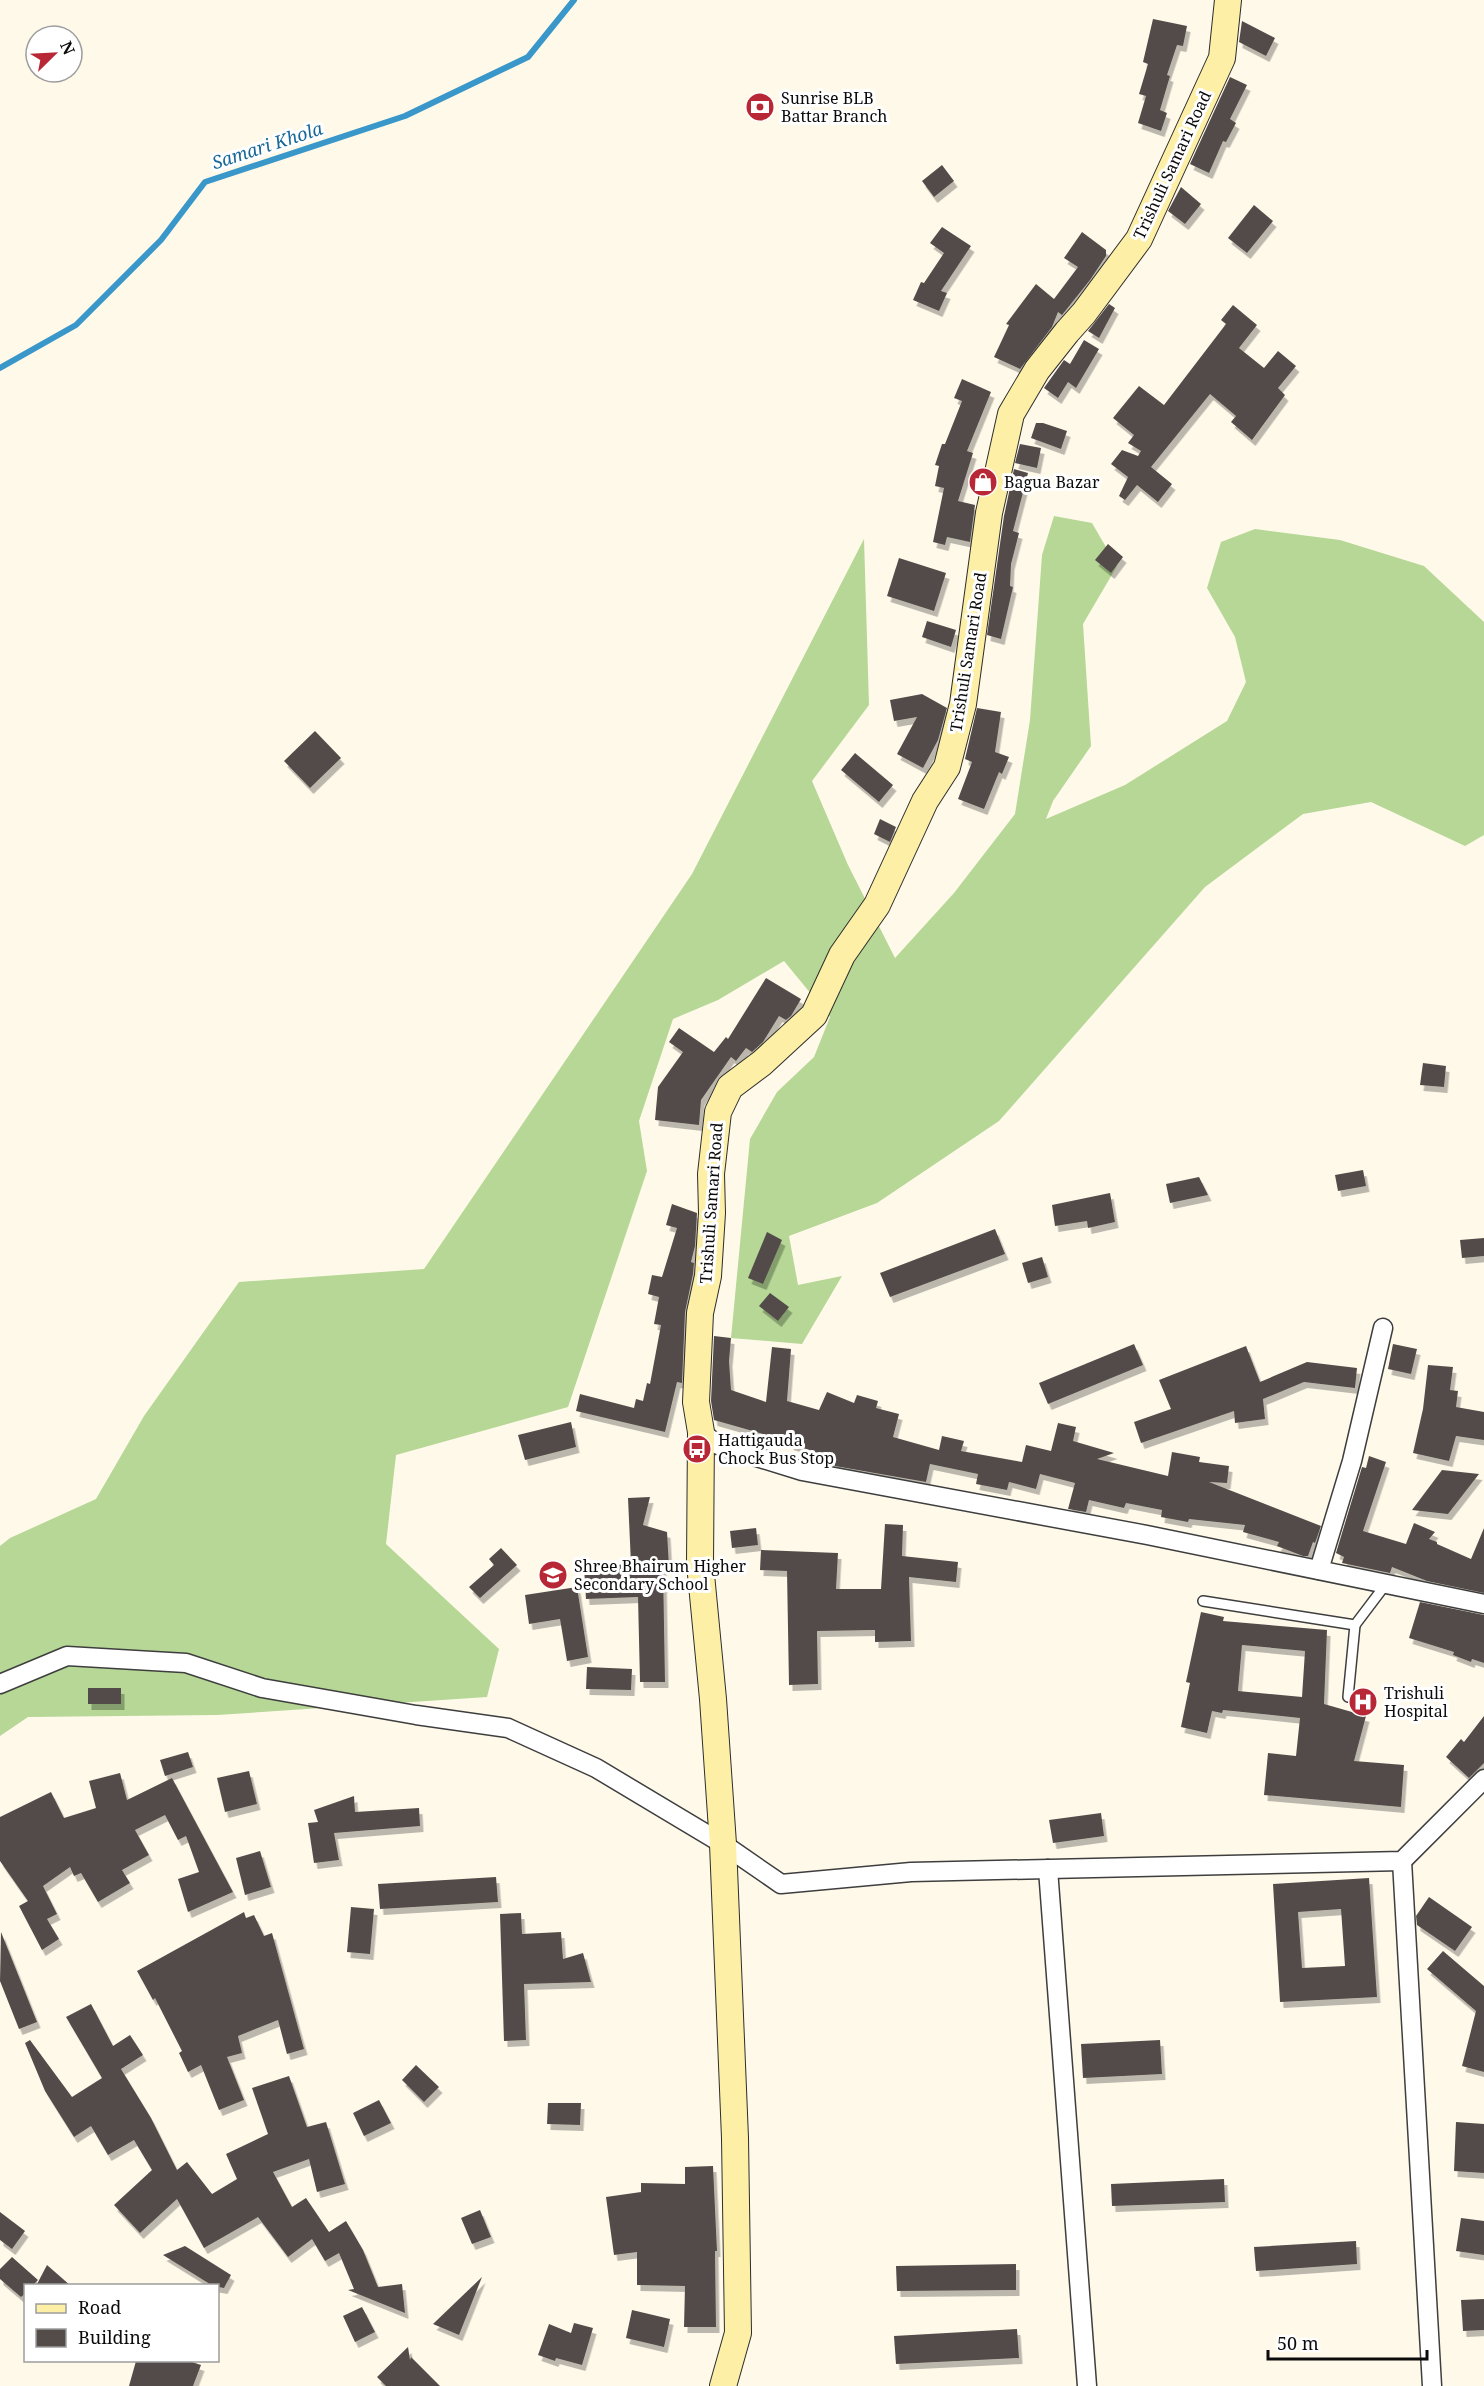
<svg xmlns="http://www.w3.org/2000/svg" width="1484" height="2386" viewBox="0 0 1484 2386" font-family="'Noto Serif',serif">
<defs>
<filter id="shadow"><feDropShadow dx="3.5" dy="6" stdDeviation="0" flood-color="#0004"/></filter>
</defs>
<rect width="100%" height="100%" fill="#fff9ea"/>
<!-- forest -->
<path fill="#b6d795" d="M1054,516L1092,523L1117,566L1083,624L1091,746L1053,801L1046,819L1125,785L1227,721L1246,682L1235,637L1207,588L1221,542L1255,529L1340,540L1424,566L1484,622V835L1465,846L1371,802L1303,814L1205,887L999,1121L877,1203L789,1236L798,1285L842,1276L802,1344L731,1338L750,1139L777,1092L814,1057L830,1017L784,961L718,1000L673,1019L639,1121L647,1171L568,1407L396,1455L386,1544L499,1649L487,1697L217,1715L28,1717L0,1736V1546L10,1538L96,1499L144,1416L239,1282L424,1269L692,874L864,539L869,705L812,781L848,865L895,958L954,893L1015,814L1030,720L1042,555Z"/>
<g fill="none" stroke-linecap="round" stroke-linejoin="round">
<!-- stream -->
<path stroke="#3997c9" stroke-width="6" d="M0,368L76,325L161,240L205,182L405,116L528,57L574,0"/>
</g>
<!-- building -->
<g fill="#534c48" fill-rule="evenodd" filter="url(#shadow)">
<path d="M1153,19L1187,26L1183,46L1177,45L1167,75L1170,76L1160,110L1167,113L1161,131L1138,123L1146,96L1139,94L1148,64L1143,62Z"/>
<path d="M1242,21L1275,38L1266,56L1239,42Z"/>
<path d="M1230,77L1247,85L1230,119L1236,123L1226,142L1223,141L1209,173L1190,164Z"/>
<path d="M942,165L954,181L934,197L922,181Z"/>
<path d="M1181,187L1201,204L1185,224L1168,211Z"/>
<path d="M1254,205L1273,221L1247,253L1228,238Z"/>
<path d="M942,227L971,246L941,291L947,293L939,311L913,300L921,282L924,283L944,253L930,243Z"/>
<path d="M1082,232L1106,250V256L1090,280L1062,315L1058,312L1052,327L1020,369L994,357L1009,325L1006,324L1036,284L1054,299L1078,267L1064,258Z"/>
<path d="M1109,304L1115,308L1099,338L1088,331Z"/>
<path d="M1233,305L1257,325L1239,348L1264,368L1278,351L1296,366L1278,388L1285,395L1252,440L1231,422L1236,416L1210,394L1151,467L1172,484L1158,502L1137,485L1125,500L1119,496L1128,477L1111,464L1122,450L1138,456L1141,451L1128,443L1134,435L1113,418L1139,386L1164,405L1226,324L1221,320Z"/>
<path d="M1084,340L1099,349L1076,388L1068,382L1058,398L1044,388L1064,360L1070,364Z"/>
<path d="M962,379L991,392L967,451L973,453L958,501L975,505L970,542L947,537L945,545L933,542L944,488L935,486L939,466L935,465L942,444H945L962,401L954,398Z"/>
<path d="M1036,423H1043L1067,431L1061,449L1031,438Z"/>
<path d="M1020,444L1041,448L1037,468L1015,463Z"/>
<path d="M1014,469L1028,473L1013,531L1019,533L1011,564L1010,586L1013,587L1001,639L987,635L1004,516Z"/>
<path d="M1108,544L1123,557L1111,573L1095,560Z"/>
<path d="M899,558L946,573L934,611L887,596Z"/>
<path d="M927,621L956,630L951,647L922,637Z"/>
<path d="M922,694L947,708L938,740L923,768L897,754L917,717L894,721L890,700Z"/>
<path d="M977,708L1001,712L995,752L1009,757L1002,774L999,772L984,809L958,799L972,762L965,759Z"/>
<path d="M315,731L341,758L310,788L284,761Z"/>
<path d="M855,753L893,785L879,802L841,770Z"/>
<path d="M880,819L896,827L890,842L874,834Z"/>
<path d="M766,978L801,999L791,1016L786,1020L779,1016L763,1042L752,1052L746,1048L736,1061L731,1057L701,1100L699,1125L655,1120L658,1087L683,1052L669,1042L679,1028L714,1052L726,1037L728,1039Z"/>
<path d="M1423,1063L1446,1066L1444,1087L1420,1085Z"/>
<path d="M1363,1170L1366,1186L1338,1191L1335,1175Z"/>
<path d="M1199,1177L1208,1195L1170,1203L1166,1184Z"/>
<path d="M1110,1193L1115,1222L1088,1228L1087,1221L1055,1226L1052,1205Z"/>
<path d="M672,1204L697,1213L695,1246L691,1262L694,1263L693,1274L685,1312L682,1383L677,1382L665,1432L576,1411L580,1394L634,1408L636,1399L643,1401L647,1383L650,1384L661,1325L654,1324L659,1297L648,1294L652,1275L662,1277L677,1228L666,1225Z"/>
<path d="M995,1229L1005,1254L890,1297L880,1273Z"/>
<path d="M767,1232L782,1240L763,1284L748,1278Z"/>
<path d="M1484,1238V1256L1462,1258L1460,1240Z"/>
<path d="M1042,1257L1048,1277L1028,1283L1022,1263Z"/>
<path d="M770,1293L789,1307L778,1321L759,1306Z"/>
<path d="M714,1336L731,1338L729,1361L731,1390L766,1402L772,1347L791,1349L787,1401L819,1410L827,1392L854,1403L857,1395L878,1401L876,1408L899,1414L893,1437L939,1450L942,1436L964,1441L961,1451L1022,1462L1026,1445L1051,1451L1058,1423L1076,1427L1073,1441L1114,1453L1097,1459L1168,1476L1172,1452L1200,1457L1199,1462L1229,1466L1227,1483L1209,1482L1321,1526L1315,1543L1313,1542L1308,1556H1303L1277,1546L1279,1542L1243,1532L1245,1525L1189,1519L1188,1522L1161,1517L1162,1510L1126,1503L1124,1508L1089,1500L1086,1512L1068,1509L1075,1483L1040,1474L1036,1489L1009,1482L1007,1490L976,1484L978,1474L930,1464L926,1482L835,1466V1463L812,1454L813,1451L790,1444L791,1442L714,1420L711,1401Z"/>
<path d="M1134,1344L1143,1365L1048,1404L1039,1383Z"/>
<path d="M1393,1344L1417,1349L1411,1374L1388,1369Z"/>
<path d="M1246,1346L1260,1382L1307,1362L1357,1368L1355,1388L1304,1382L1263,1399L1265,1419L1235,1423L1234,1411L1141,1443L1134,1422L1171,1409L1159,1380Z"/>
<path d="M1428,1365L1453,1367L1450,1390L1458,1391L1456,1407L1484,1412V1440L1456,1436L1449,1461L1413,1453L1423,1409Z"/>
<path d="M571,1422L576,1447L525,1460L518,1435Z"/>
<path d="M1369,1456L1386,1462L1363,1531L1406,1544L1414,1523L1435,1532L1429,1539L1437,1542V1544L1471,1559L1484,1528V1593L1427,1581L1392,1567L1390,1573L1342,1563L1344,1557L1336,1553L1362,1467L1366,1468Z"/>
<path d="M1442,1470L1479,1474L1448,1514L1412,1510Z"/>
<path d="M650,1497L643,1525L667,1532L669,1566H663L665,1682H640L638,1597L586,1599L584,1567L631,1564L628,1498Z"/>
<path d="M885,1524L903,1525L902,1556L958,1562L956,1582L909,1577L911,1641L875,1642V1630L817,1631L818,1684L789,1685L787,1571L760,1570L761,1550L838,1553L836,1589H881Z"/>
<path d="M756,1528L758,1545L732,1548L730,1531Z"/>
<path d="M501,1548L517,1565L480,1598L469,1587L494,1565L489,1559Z"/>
<path d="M577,1587L588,1657L567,1661L560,1619L529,1624L525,1595Z"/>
<path d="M1420,1602L1484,1615V1663L1472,1659L1471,1662L1453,1655L1454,1652L1409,1638Z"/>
<path d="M1201,1612L1224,1617L1223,1621L1327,1630L1324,1704L1366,1716L1354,1761L1404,1765L1401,1807L1264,1795L1268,1753L1296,1756L1300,1718L1223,1710L1222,1713L1212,1711L1207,1733L1181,1727L1190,1683L1186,1682ZM1242,1645L1305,1651L1302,1697L1238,1691Z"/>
<path d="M587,1667L632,1669L631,1690L586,1689Z"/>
<rect x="88" y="1688" width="33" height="16"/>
<path d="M1484,1716V1763L1469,1778L1446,1757L1461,1739L1464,1742Z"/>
<path d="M188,1752L193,1767L165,1776L160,1760Z"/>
<path d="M249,1771L257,1804L225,1812L217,1778Z"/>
<path d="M120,1773L127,1800L172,1778L233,1892L188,1912L178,1879L199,1872L186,1836L178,1840L165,1815L135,1830L149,1855L122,1870L130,1883L98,1902L81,1873L74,1876L70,1867L43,1886L57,1914L47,1919L59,1939L42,1950L19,1906L28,1901L0,1861V1817L51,1792L64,1818L96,1808L89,1781Z"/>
<path d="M354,1796L355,1812L419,1808L420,1826L334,1833L339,1860L314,1863L308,1823L318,1822L314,1810Z"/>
<path d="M1101,1813L1104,1836L1053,1843L1049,1820Z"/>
<path d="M260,1851L271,1887L245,1895L236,1858Z"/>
<path d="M496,1877L498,1902L380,1909L378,1884Z"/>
<path d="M1369,1878L1377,1997L1280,2002L1273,1884ZM1341,1909L1345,1966L1302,1968L1298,1912Z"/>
<path d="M1429,1897L1472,1927L1455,1951L1417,1925L1416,1916Z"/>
<path d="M351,1907L374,1909L370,1954L347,1952Z"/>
<path d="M244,1912L246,1918L254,1915L264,1936L272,1933L304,2049L287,2054L278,2020L238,2036L242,2053L227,2057L244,2100L219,2110L201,2065L188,2072L179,2053L182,2051L155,1998L153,2000L137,1971Z"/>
<path d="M521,1913L522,1934L561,1932L563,1959L583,1953L591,1982L524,1984L526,2040L504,2041L500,1914Z"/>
<path d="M1,1932L37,2022L19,2029L0,1981Z"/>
<path d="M1443,1951L1484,1986V2072L1462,2066L1476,2011L1427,1969Z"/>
<path d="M91,2004L113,2046L130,2035L143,2055L121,2069L151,2118L177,2170L187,2162L212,2194L237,2179L226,2154L268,2134L252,2088L289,2076L307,2127L326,2122L345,2184L317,2192L309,2159L273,2172L292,2207L306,2198L329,2232L346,2221L363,2250L378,2287L402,2284L405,2313L348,2290L354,2289L339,2253L325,2261L312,2239L288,2257L258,2217L204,2248L177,2199L140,2233L114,2205L152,2170L134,2140L108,2155L91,2126L74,2137L45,2091L25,2043L30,2040L72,2097L102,2078L66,2017Z"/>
<path d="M1160,2040L1162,2074L1083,2078L1081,2044Z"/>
<path d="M416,2065L439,2087L424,2102L402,2080Z"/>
<path d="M379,2100L391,2123L364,2136L353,2113Z"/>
<path d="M548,2103H581L580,2125L547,2124Z"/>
<path d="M1456,2122L1484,2124V2173L1454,2171Z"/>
<path d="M713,2166L717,2251H715L716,2327H684L685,2286L637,2285V2252L614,2255L606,2197L641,2192V2183L685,2184V2167Z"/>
<path d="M1224,2179L1225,2202L1112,2206L1111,2184Z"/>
<path d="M480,2210L491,2237L472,2244L461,2218Z"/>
<path d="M0,2212L25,2231L12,2249L0,2240Z"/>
<path d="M1461,2218L1484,2221V2255L1456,2251Z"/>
<path d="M1356,2241L1357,2264L1256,2271L1254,2247Z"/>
<path d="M185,2246L231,2275L224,2288L213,2286L163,2255Z"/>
<path d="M12,2257L38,2280L32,2286H26V2293L21,2297L0,2279V2269Z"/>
<path d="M1016,2264V2290L897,2291L896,2266Z"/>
<path d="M47,2265L71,2286H36Z"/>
<path d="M482,2277L459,2335L433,2324Z"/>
<path d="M1484,2299V2330L1463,2331L1461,2300Z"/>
<path d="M362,2307L375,2332L355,2342L343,2316Z"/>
<path d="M632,2310L670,2319L664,2347L626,2338Z"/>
<path d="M574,2323L593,2328L582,2365L556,2358L555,2361L538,2355L549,2324L571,2333Z"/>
<path d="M1017,2329L1019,2358L896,2364L894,2336Z"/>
<path d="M408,2347L410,2360L411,2357L440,2386H386L377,2377Z"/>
<path d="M136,2361H189L201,2365L193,2386H129Z"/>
</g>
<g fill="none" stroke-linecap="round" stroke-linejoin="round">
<!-- lane casing -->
<g stroke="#3e3e3e" stroke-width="12">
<g id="lane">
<path d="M1203,1601L1355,1625L1386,1584"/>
<path d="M1348,1697L1355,1625"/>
</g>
</g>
<!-- street casing -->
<g stroke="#3e3e3e" stroke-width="21">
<g id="street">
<path d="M701,1432L718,1445L802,1471L1147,1535L1484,1604"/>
<path d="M1319,1570L1352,1461L1383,1328"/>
<path d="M0,1684L67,1656L186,1663L262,1688L416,1715L508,1728L596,1768L723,1844L781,1884L911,1872L1402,1861L1484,1779"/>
<path d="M1402,1861L1432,2386"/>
<path d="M1048,1869L1087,2386"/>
</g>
</g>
<!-- secondary casing -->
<g stroke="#2d2d2d" stroke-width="28">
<path id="secondary" d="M723,2386L738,2333L735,2138L723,1844L713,1699L700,1564L701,1432L696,1402L700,1313L708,1276L712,1213L711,1174L718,1112L730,1087L762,1063L814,1015L842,955L877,905L925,801L947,767L963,704L989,513L1011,414L1037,370L1067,332L1084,313L1139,239L1222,58L1228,0"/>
</g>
<!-- lane -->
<use href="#lane" stroke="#fff" stroke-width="9"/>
<!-- street -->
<use href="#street" stroke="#fff" stroke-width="18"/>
<!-- secondary -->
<use href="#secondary" stroke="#fdefa6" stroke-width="26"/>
</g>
<!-- icons -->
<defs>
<g id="bank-disc" transform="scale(1.5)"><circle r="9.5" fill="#b72736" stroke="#fff"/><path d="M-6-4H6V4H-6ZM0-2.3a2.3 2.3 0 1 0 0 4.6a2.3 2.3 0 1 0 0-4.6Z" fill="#fff"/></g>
<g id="shop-disc" transform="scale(1.5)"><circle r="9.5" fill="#b72736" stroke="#fff"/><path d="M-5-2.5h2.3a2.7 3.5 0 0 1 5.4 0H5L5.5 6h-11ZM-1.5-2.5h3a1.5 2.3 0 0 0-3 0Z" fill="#fff"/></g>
<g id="bus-disc" transform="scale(1.5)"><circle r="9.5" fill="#b72736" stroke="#fff"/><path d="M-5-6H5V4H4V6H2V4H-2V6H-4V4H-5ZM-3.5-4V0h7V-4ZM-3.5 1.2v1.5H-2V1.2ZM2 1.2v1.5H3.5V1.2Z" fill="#fff"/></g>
<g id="school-disc" transform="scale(1.5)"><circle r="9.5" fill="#b72736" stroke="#fff"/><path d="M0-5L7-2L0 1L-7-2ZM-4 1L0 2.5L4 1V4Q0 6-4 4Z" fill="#fff"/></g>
<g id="hospital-disc" transform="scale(1.5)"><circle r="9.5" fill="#b72736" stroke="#fff"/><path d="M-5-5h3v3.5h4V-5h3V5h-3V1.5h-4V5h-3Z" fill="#fff"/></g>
</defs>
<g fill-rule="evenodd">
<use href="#bank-disc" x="760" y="107"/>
<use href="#shop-disc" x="983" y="482"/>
<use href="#bus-disc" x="697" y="1449"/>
<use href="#school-disc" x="553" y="1575"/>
<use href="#hospital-disc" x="1363" y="1702"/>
</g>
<g text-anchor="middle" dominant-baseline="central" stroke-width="6" stroke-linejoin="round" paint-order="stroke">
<!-- poi labels -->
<g font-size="16" fill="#0b0b0b" stroke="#fff" text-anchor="start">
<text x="781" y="98">Sunrise BLB<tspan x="781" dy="18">Battar Branch</tspan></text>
<text x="1004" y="482">Bagua Bazar</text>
<text x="718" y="1440">Hattigauda<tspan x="718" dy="18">Chock Bus Stop</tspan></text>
<text x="574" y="1566">Shree Bhairum Higher<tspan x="574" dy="18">Secondary School</tspan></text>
<text x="1384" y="1693">Trishuli<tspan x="1384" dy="18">Hospital</tspan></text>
</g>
<!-- street labels -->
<g font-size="16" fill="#0b0b0b" stroke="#fff">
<text transform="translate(1172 165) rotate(-65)">Trishuli Samari Road</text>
<text transform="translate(968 652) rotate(-81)">Trishuli Samari Road</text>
<text transform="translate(711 1203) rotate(-86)">Trishuli Samari Road</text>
</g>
<!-- water labels -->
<g font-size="18" font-style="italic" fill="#186799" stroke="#fff">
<text transform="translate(267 145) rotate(-18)">Samari Khola</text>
</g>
</g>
<!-- legend -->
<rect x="24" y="2284" width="195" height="78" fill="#ffffff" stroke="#9d9d9d" stroke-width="1.5"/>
<rect x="36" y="2304" width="30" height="9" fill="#fdefa6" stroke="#9d9d9d" stroke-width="1.5"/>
<text x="78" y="2314" font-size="18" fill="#0b0b0b">Road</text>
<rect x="36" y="2329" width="30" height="18" fill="#534c48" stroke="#9d9d9d" stroke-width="1.5"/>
<text x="78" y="2344" font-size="18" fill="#0b0b0b">Building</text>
<!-- north arrow -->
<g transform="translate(54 54) rotate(66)"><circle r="28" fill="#ffffff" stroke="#9d9d9d" stroke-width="1.5"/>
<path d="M0-4.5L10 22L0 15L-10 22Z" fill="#b72736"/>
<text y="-9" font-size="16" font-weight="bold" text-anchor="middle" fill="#0b0b0b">N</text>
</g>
<!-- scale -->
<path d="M1268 2350v9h159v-9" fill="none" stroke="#0b0b0b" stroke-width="3"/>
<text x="1277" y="2350" font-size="18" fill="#0b0b0b" stroke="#ffffff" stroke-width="4.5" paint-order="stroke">50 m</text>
</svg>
